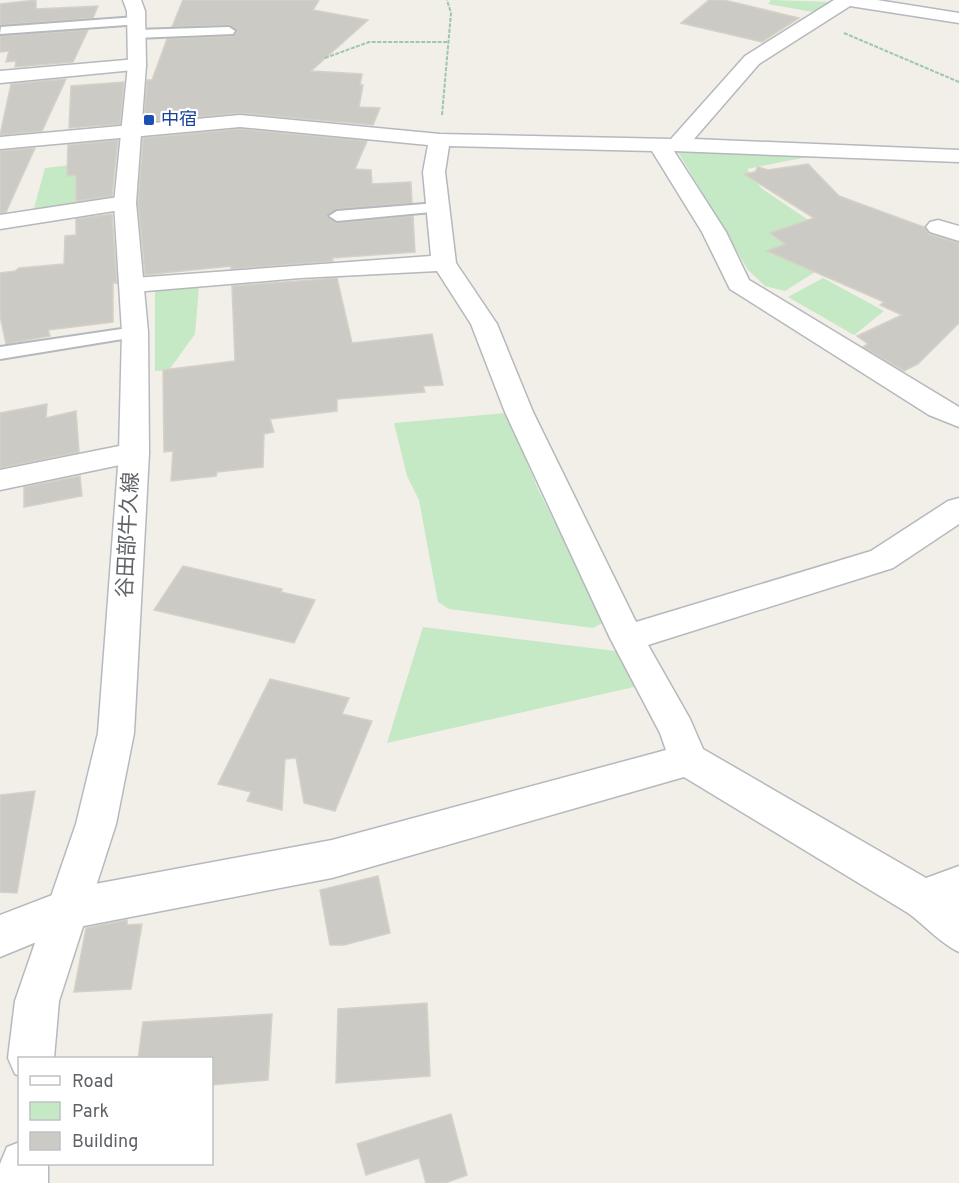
<svg xmlns="http://www.w3.org/2000/svg" width="959" height="1183" viewBox="0 0 959 1183" font-family="Overpass,'Noto Sans JP',sans-serif">
<rect width="100%" height="100%" fill="#f1efe8"/>
<!-- green -->
<g fill="#c5e8c5">
<path d="M771,0L831,2L813,12L768,4Z"/>
<path d="M678,152L817,155L747,169L761,188L851,249L785,291L765,286L748,270Z"/>
<path d="M114,160L111,198L104,201L33,212L45,168Z"/>
<path d="M823,278L884,311L854,335L788,297Z"/>
<path d="M199,286L195,334L169,370L155,371V291Z"/>
<path d="M506,413L539,491L604,622L593,628L449,609L438,602L419,500L407,476L394,423Z"/>
<path d="M423,627L623,652L634,687L387,743Z"/>
</g>
<!-- building -->
<g fill="#cccac5" stroke="#d6d1c6" stroke-width="1.5">
<path d="M36,0V9L98,6L93,18L0,25V4Z"/>
<path d="M183,0H319L313,10L368,20L311,71L362,74L360,85H363L359,107L380,108L373,125L240,113L144,122L147,80H152L167,39L233,36L237,32L229,25L172,27Z"/>
<path d="M709,0H724L799,18L762,42L681,23Z"/>
<path d="M88,30L73,62L15,67L16,61L6,62L9,51L0,52V36Z"/>
<path d="M66,79L42,131L0,135L11,84Z"/>
<path d="M124,82L120,124L69,128L71,86Z"/>
<path d="M240,129L367,141L355,169L371,170L372,184L411,182L412,203L337,209L327,217L337,223L413,216L415,252L332,258L333,261L231,269V266L145,275L138,203L143,138Z"/>
<path d="M118,140L112,196L76,201V175L67,176L68,145Z"/>
<path d="M35,148L6,212L0,213V151Z"/>
<path d="M808,164L839,196L924,227L929,234L959,243V323L918,364L904,371L863,347L868,344L857,336L902,315L880,305L884,302L767,251L785,244L770,233L814,218L744,174L755,172L758,167L768,170Z"/>
<path d="M112,214L117,283H113V322L48,330L50,336L6,344L0,316V273L15,271L19,268L64,264L65,236L76,235V219Z"/>
<path d="M337,278L352,343L432,334L443,385L423,386L425,392L337,399V411L270,419L274,432L264,434L263,467L217,472L216,476L171,481L173,451L164,452L163,370L235,361L232,286Z"/>
<path d="M47,404L46,418L76,411L79,452L0,468V413Z"/>
<path d="M80,476L82,496L24,507V487Z"/>
<path d="M183,566L282,589L281,592L315,600L294,643L154,610Z"/>
<path d="M270,679L349,698L342,714L372,721L335,811L304,803L296,758L285,759L282,810L247,801L251,792L218,784Z"/>
<path d="M35,791L17,893L0,892V795Z"/>
<path d="M378,876L390,933L344,945H330L320,890Z"/>
<path d="M127,920V925L142,924L131,989L74,992L86,928Z"/>
<path d="M427,1003L430,1076L336,1083L338,1009Z"/>
<path d="M272,1014L268,1080L212,1085V1059H138L143,1022Z"/>
<path d="M451,1114L467,1175L445,1183H426L419,1158L366,1175L357,1144Z"/>
</g>
<g fill="none" stroke-linecap="round" stroke-linejoin="round">
<!-- service casing -->
<g stroke="#b5b8bc" stroke-width="4">
<g id="service">
<path d="M136,17L142,21L140,24L0,34L1,27Z"/>
<path d="M229,27L235,31L233,34L136,38L130,34L136,30Z"/>
<path d="M437,203L442,205L445,208L442,211L337,221L329,216L337,211Z"/>
<path d="M135,327L141,328L144,332L141,336L0,359V347Z"/>
</g>
</g>
<!-- minor casing -->
<g stroke="#b5b8bc" stroke-width="3">
<g id="minor">
<path d="M834,0H877L959,13V23L850,6L759,64L694,139L959,150V162L674,151L726,232L749,280L959,407V427L929,415L730,289L702,232L652,151L449,146L445,172L456,263L497,324L533,412L636,622L871,551L948,501L959,498V524L893,568L648,645L690,719L703,749L926,878L959,866V952C941,944 926,926 908,913L684,777L332,878L68,929L0,957V915L68,889L332,840L666,750L660,733L610,638L505,412L471,324L437,271L300,278L134,292L125,290L122,285L125,280L134,278L431,256L423,172L428,145L240,127L0,149V137L240,115L440,134L671,139L745,56Z"/>
<path d="M137,59L146,65L144,69L0,83V71Z"/>
<path d="M125,196L133,198L136,203L133,208L0,229V215Z"/>
<path d="M938,220L959,226V241L930,232L926,227L930,222Z"/>
<path d="M134,443L144,446L149,453L144,460L0,490V470Z"/>
</g>
</g>
<!-- secondary casing -->
<g stroke="#b6babf" stroke-width="3">
<g id="secondary">
<path d="M123,0H141L145,11L146,65L136,203L148,332L149,453L134,733L116,824L59,1001L54,1058H20V1076L15,1074L8,1058L15,1001L76,824L98,733L119,453L122,332L114,203L128,65L127,11Z"/>
<path d="M20,1142V1164H48V1183H0V1164L7,1147Z"/>
</g>
</g>
<!-- path -->
<g stroke="#9cc7a9" stroke-width="2" stroke-dasharray="4 1.5" stroke-linecap="butt">
<path d="M844,33L959,82"/>
<path d="M325,58L369,42H448"/>
<path d="M442,115L451,13L447,0"/>
</g>
<!-- service -->
<use href="#service" fill="#fff" fill-rule="evenodd"/>
<!-- minor -->
<use href="#minor" fill="#fff" fill-rule="evenodd"/>
<!-- secondary -->
<use href="#secondary" fill="#fff" fill-rule="evenodd"/>
</g>
<!-- markers -->
<rect fill="#1a4fb4" stroke="#fff" stroke-width="2" x="143" y="114" width="12" height="12" rx="3"/>
<g text-anchor="middle" dominant-baseline="central" stroke-width="4.5" stroke-linejoin="round" paint-order="stroke">
<!-- far-transit labels -->
<g font-size="18" fill="#164399" stroke="#fff" text-anchor="start">
<text x="161" y="120">中宿</text>
</g>
<!-- street labels -->
<g font-size="21" fill="#5f6368" stroke="#fff">
<text transform="translate(129 535) rotate(-87)">谷田部牛久線</text>
</g>
</g>
<!-- legend -->
<rect x="18" y="1057" width="195" height="108" fill="#ffffff" stroke="#bfc1c3" stroke-width="1.5"/>
<rect x="30" y="1076" width="30" height="9" fill="#ffffff" stroke="#bfc1c3" stroke-width="1.5"/>
<text x="72" y="1087" font-size="18" fill="#5f6368">Road</text>
<rect x="30" y="1102" width="30" height="18" fill="#c5e8c5" stroke="#bfc1c3" stroke-width="1.5"/>
<text x="72" y="1117" font-size="18" fill="#5f6368">Park</text>
<rect x="30" y="1132" width="30" height="18" fill="#cccac5" stroke="#bfc1c3" stroke-width="1.5"/>
<text x="72" y="1147" font-size="18" fill="#5f6368">Building</text>
</svg>
